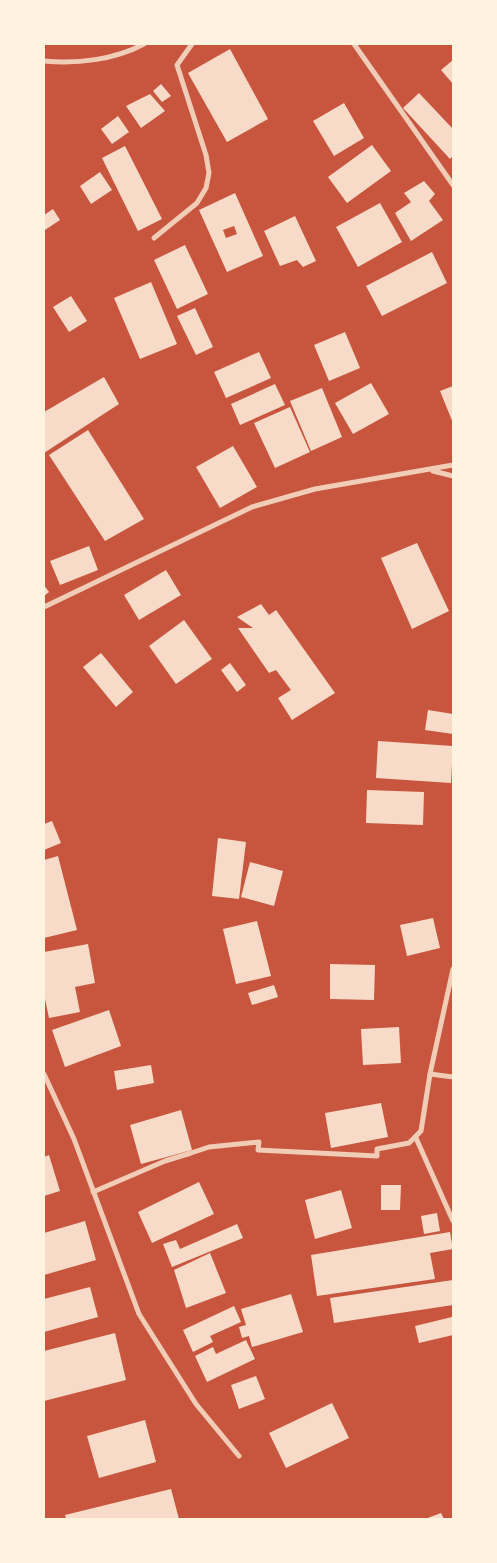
<svg xmlns="http://www.w3.org/2000/svg" width="497" height="1563" viewBox="0 0 497 1563" font-family="Signika,sans-serif">
<rect width="100%" height="100%" fill="#c8553d"/>
<!-- building -->
<g fill="#f7dbc8" fill-rule="evenodd">
<path d="M230,49L268,119L227,142L188,73Z"/>
<path d="M453,60V84L441,70Z"/>
<path d="M161,84L171,96L162,102L153,91Z"/>
<path d="M419,93L453,129V156L450,159L403,108Z"/>
<path d="M150,94L165,111L141,128L126,106Z"/>
<path d="M344,103L364,138L334,156L313,121Z"/>
<path d="M118,116L129,132L112,144L101,129Z"/>
<path d="M372,145L391,171L347,203L328,177Z"/>
<path d="M125,146L162,219L138,231L102,158Z"/>
<path d="M100,172L112,190L91,204L80,186Z"/>
<path d="M424,181L435,194L429,201L443,220L411,241L395,213L411,202L404,193Z"/>
<path d="M235,193L263,256L227,272L199,210ZM234,226L237,234L226,238L223,230Z"/>
<path d="M380,203L402,242L358,267L336,227Z"/>
<path d="M53,209L60,220L45,230L44,215Z"/>
<path d="M295,216L316,261L303,267L297,260L280,266L264,231Z"/>
<path d="M185,245L208,294L177,309L154,260Z"/>
<path d="M432,252L447,283L382,316L366,286Z"/>
<path d="M151,282L177,344L140,359L114,298Z"/>
<path d="M71,296L87,321L69,332L53,307Z"/>
<path d="M195,308L213,347L196,355L177,316Z"/>
<path d="M345,332L360,368L329,381L314,345Z"/>
<path d="M259,352L271,378L226,398L214,372Z"/>
<path d="M104,377L119,404L44,453V412Z"/>
<path d="M371,383L389,414L353,434L335,403Z"/>
<path d="M275,384L285,405L240,425L231,404Z"/>
<path d="M453,386V423L440,391Z"/>
<path d="M322,388L342,437L311,451L290,401Z"/>
<path d="M290,407L310,452L275,468L254,423Z"/>
<path d="M88,430L144,519L105,541L49,455Z"/>
<path d="M233,446L257,487L220,508L196,467Z"/>
<path d="M417,543L449,611L412,629L381,558Z"/>
<path d="M89,546L98,570L60,585L50,561Z"/>
<path d="M166,570L181,595L139,620L124,595Z"/>
<path d="M44,585L49,592L44,596Z"/>
<path d="M261,604L269,615L276,610L335,693L292,720L278,698L291,690L276,670L269,673L238,628H253L237,617Z"/>
<path d="M184,620L212,659L176,684L149,646Z"/>
<path d="M101,653L133,692L116,707L83,667Z"/>
<path d="M230,663L246,685L237,692L221,670Z"/>
<path d="M428,710L453,714V734L425,730Z"/>
<path d="M378,741L453,746L451,783L376,778Z"/>
<path d="M367,790L424,792L423,825L366,823Z"/>
<path d="M52,821L61,843L44,850V824Z"/>
<path d="M218,838L246,842L239,899L212,896Z"/>
<path d="M58,856L77,930L44,938V860Z"/>
<path d="M250,862L283,871L274,906L241,897Z"/>
<path d="M433,918L440,948L407,956L400,925Z"/>
<path d="M257,921L271,976L236,984L223,929Z"/>
<path d="M88,944L95,983L75,987L80,1012L49,1018L44,994V952Z"/>
<path d="M330,964L375,965L374,1000L330,999Z"/>
<path d="M274,985L278,997L252,1005L248,993Z"/>
<path d="M109,1010L121,1046L65,1067L52,1030Z"/>
<path d="M399,1027L401,1063L363,1065L361,1029Z"/>
<path d="M151,1065L154,1083L117,1090L114,1071Z"/>
<path d="M381,1103L388,1137L331,1148L325,1113Z"/>
<path d="M181,1110L192,1150L141,1164L130,1125Z"/>
<path d="M49,1155L60,1191L44,1196V1157Z"/>
<path d="M199,1182L214,1214L152,1243L138,1212Z"/>
<path d="M381,1185H401L400,1210H381Z"/>
<path d="M341,1190L352,1228L315,1239L305,1200Z"/>
<path d="M437,1213L440,1231L424,1234L421,1216Z"/>
<path d="M85,1221L96,1260L44,1275V1233Z"/>
<path d="M237,1224L243,1238L172,1267L163,1244L176,1240L180,1249Z"/>
<path d="M450,1232L453,1249L430,1253L435,1279L317,1296L311,1255Z"/>
<path d="M210,1253L226,1293L186,1308L174,1270Z"/>
<path d="M453,1280V1305L334,1323L330,1298Z"/>
<path d="M90,1287L98,1317L44,1332V1299Z"/>
<path d="M291,1294L303,1332L252,1347L249,1336L242,1338L239,1327L246,1325L241,1309Z"/>
<path d="M234,1306L241,1322L210,1336L213,1342L193,1352L183,1330Z"/>
<path d="M452,1317L453,1335L419,1343L415,1326Z"/>
<path d="M115,1333L126,1380L44,1401V1351Z"/>
<path d="M246,1340L255,1359L207,1382L195,1356L213,1347L216,1354Z"/>
<path d="M256,1376L265,1399L239,1409L231,1385Z"/>
<path d="M332,1403L349,1438L286,1468L269,1433Z"/>
<path d="M145,1420L156,1462L99,1478L87,1436Z"/>
<path d="M171,1489L179,1519H66L65,1515Z"/>
<path d="M441,1513L444,1519H425Z"/>
</g>
<g fill="none" stroke-linecap="round" stroke-linejoin="round">
<!-- minor -->
<g stroke="#f1ccb7" stroke-width="5">
<path d="M354,44L453,185"/>
<path d="M44,61C77,64 114,60 144,44"/>
<path d="M154,238L197,203L206,188L209,173L206,155L177,65L192,44"/>
<path d="M433,471L453,476"/>
<path d="M44,607L252,507L315,489L453,465"/>
<path d="M44,1074L74,1139L139,1314L196,1404L239,1456"/>
<path d="M430,1074L453,1077"/>
<path d="M416,1138L453,1221"/>
<path d="M93,1192L165,1161L191,1153L209,1147L259,1142L258,1150L377,1156V1149L409,1143L421,1131L430,1074L453,969"/>
</g>
</g>
<!-- border -->
<rect width="497" height="1563" fill="none" stroke="#fff3e0" stroke-width="90"/>
</svg>
